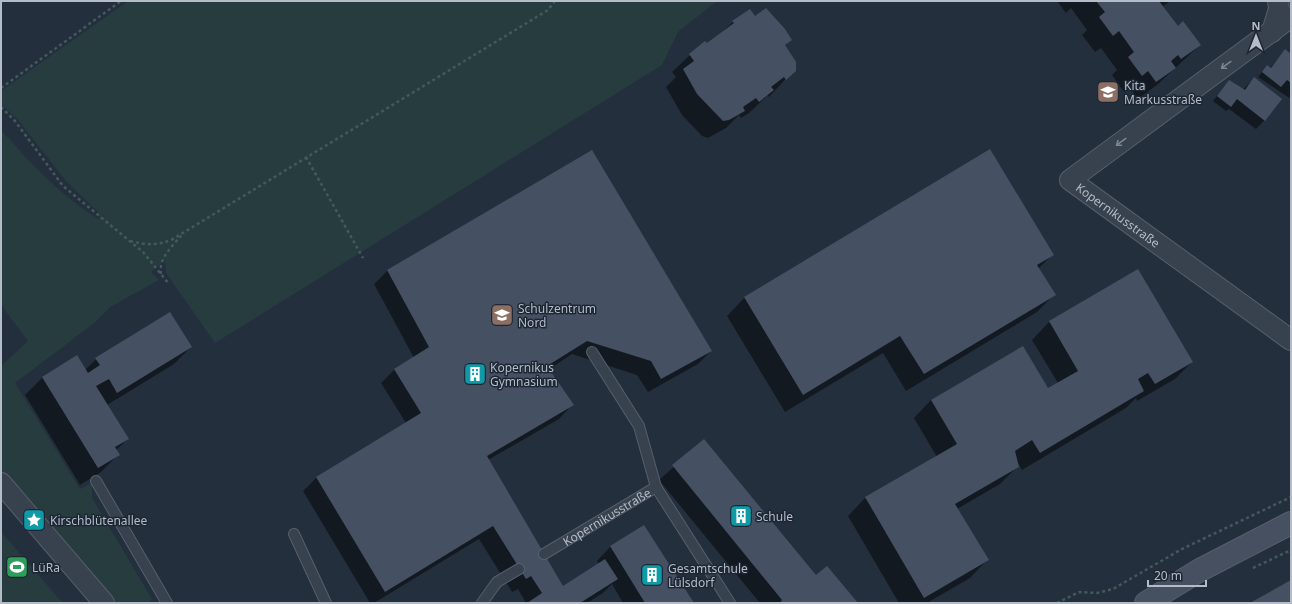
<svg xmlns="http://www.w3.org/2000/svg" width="1292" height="604" viewBox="0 0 1292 604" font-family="'Noto Sans',sans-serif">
<rect width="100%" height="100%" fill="#242f3e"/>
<!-- green -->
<g fill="#263c3f">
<path d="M128,1H717L678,32L662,65L215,343L166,273L165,260L151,272L159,280L110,307L93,324L15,383L80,489L92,483V498L152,599L148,603H114L1,475V366L28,341L1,305V130C27,159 65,200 99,219L98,212L66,181L18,120L1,104V91Z"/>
<path d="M1,532L63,603H1Z"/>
</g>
<!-- shadow -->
<g fill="#0007">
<path d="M1057,1H1170L1162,7L1178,27L1200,45L1157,85L1138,99L1130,88L1124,92L1112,75L1117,70L1101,48L1095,52L1082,35L1087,30L1071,8L1066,13Z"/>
<path d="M754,18L791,40L784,46L795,62L796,68L769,97L768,95L749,113L741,118L739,115L726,128L708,138L702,136L682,115L666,87L676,77L672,72L690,55L717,37L733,22Z"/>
<path d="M1285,51L1291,55V99L1258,77L1263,71L1270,68Z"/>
<path d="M1254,78L1265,120L1256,129L1229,109L1226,111L1213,101L1229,81L1243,90Z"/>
<path d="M990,150L1053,254L1038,269L1054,295L1037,312L906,391L883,353L785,412L727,316L744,298Z"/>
<path d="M592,152L711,351L698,364L648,392L637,375L572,354L548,370L572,405L559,419L488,460L563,587L599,564L597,561L610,547L644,526L692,603H623L612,584L603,593L587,603H526L518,589L512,592L479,539L374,603H370L303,491L316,478L406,423L381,383L395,369L414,358L374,284L387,271Z"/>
<path d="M1138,270L1192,362L1175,379L1137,401L1136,398L1126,408L1022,470L1017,461V467L1000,484L957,509L987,560L970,578L927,603H899L848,516L865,498L937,457L914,418L931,400L1047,390L1058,383L1032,340L1049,322Z"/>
<path d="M191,347L174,364L107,405L128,439L116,450L118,455L101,472L80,485L25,395L42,378L77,357L85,370L96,359Z"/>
<path d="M704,440L816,576L857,603H760L659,480Z"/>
</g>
<!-- building -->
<g fill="#455162">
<path d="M1096,1H1159L1178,26L1183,21L1201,45L1181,59L1178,55L1171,61L1176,68L1156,82L1148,71L1142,76L1128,57L1134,52L1119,31L1113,36L1099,17L1105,12Z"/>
<path d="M766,8L785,29L792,40L785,45L796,62V71L786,80L784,77L771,87L774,90L759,102L756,98L743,107L745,111L729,120L723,121L697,94L683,69L694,61L689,54L705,41L707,43L734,23L732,21L750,9L755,16Z"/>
<path d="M1285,49L1291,54V83L1287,80L1281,87L1262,72L1267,65L1271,68Z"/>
<path d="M1254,77L1282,99L1265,121L1237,99L1231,107L1217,96L1229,80L1245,90Z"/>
<path d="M990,149L1054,255L1037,265L1056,295L924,374L900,336L803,395L744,297Z"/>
<path d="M592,150L712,351L661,379L651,361L587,341L547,366L574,405L487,456L563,586L605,559L618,579L580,603H527L542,593L531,576L526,579L493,526L385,592L316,477L421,413L394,369L429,347L387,270Z"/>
<path d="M1138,269L1193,362L1155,384L1148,373L1138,379L1144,391L1040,453L1032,440L1015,451L1019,467L955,504L989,560L924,598L865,497L957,444L931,400L1023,346L1048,388L1078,371L1049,321Z"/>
<path d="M170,312L192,347L117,393L109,379L96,386L129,439L115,447L120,455L98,468L42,377L77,355L88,373L100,365L95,358Z"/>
<path d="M704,439L816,575L827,566L858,603H780L782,600L672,465Z"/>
<path d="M644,525L694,603H645L610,546Z"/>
<path d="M1291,580V603H1250Z"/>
</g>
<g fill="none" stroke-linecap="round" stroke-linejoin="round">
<!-- lane casing -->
<g stroke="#565f6c" stroke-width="12">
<g id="lane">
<path d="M592,352L639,426L656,487"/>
<path d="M96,481L167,603"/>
<path d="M294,534L326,603"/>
<path id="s1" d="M544,554L656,487L730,603"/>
<path d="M482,603L497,582L519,569"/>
</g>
</g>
<!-- street casing -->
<g stroke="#565f6c" stroke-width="22">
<g id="street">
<path id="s2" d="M1291,17L1070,180L1291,340"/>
<path d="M1272,32L1279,9L1278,1"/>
<path d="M1,483L104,603"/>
</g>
</g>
<!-- secondary casing -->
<g stroke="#565f6c" stroke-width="24">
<path id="secondary" d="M1146,603L1200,570L1291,523"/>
</g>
<!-- path -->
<g stroke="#44595c" stroke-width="2.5" stroke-dasharray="3 3" stroke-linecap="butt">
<path d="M1,88L121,1"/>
<path d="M1,107L15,121L63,186L143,252L169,284"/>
<path d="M306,157L363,258"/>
<path d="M130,241C146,245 158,246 173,239L548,10L555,1"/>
<path d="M161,274C158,259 173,245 182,235"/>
<path d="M1253,568L1291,550"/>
<path d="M1057,603L1079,592L1097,593L1113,589L1182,549L1291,497"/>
</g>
<!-- lane -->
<use href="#lane" stroke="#38414e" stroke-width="10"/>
<!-- street -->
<use href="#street" stroke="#38414e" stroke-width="20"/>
<!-- secondary -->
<use href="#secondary" stroke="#465061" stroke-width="22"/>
</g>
<!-- one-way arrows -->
<defs><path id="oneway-shaft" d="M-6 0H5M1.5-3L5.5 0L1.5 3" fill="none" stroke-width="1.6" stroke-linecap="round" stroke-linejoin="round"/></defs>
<g stroke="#7c8592">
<use href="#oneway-shaft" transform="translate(1226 65) rotate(144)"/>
<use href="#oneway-shaft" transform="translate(1121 142) rotate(144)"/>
</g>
<!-- icons -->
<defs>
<g id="school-square" transform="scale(1.15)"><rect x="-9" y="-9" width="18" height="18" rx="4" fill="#8d6e63" stroke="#1d2633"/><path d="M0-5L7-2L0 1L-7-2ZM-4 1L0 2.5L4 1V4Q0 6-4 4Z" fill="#fff"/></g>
<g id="building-square" transform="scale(1.15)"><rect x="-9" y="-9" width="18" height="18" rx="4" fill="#0f9aa8" stroke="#1d2633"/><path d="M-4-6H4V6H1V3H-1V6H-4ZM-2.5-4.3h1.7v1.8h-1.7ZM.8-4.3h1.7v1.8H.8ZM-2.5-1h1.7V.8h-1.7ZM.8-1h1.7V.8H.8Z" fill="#fff"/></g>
<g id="sight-square" transform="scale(1.15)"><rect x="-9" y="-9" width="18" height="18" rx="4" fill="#0f9aa8" stroke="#1d2633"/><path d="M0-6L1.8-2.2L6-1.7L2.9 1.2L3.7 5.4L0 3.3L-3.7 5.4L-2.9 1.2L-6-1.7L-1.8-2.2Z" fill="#fff"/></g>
<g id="stadium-square" transform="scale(1.15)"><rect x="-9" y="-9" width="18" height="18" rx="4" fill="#2e9e5b" stroke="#1d2633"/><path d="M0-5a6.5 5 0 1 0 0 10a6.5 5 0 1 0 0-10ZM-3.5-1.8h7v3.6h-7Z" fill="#fff"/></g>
</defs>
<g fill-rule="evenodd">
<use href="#school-square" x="1108" y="92"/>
<use href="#school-square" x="502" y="315"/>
<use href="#building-square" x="475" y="374"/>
<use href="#building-square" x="741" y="516"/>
<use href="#sight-square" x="34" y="520"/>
<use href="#stadium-square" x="17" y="567"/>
<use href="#building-square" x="652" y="575"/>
</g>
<g text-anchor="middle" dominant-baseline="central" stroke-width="3" stroke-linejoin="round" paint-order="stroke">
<!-- poi labels -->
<g font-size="12" fill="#b4bcc9" stroke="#1d2633" text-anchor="start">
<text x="1124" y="85">Kita<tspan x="1124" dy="14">Markusstraße</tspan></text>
<text x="518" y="308">Schulzentrum<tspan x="518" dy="14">Nord</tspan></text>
<text x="490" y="367">Kopernikus<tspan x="490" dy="14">Gymnasium</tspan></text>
<text x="756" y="516">Schule</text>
<text x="50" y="520">Kirschblütenallee</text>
<text x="32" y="567">LüRa</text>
<text x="668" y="568">Gesamtschule<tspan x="668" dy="14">Lülsdorf</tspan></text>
</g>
<!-- street labels -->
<g font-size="12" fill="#b4bcc9" stroke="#1d2633">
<text stroke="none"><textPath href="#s2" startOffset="334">Kopernikusstraße</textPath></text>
<text stroke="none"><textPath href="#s1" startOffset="73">Kopernikusstraße</textPath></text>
</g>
</g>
<!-- border -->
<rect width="1292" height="604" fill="none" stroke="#b4bcc9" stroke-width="4"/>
<!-- north arrow -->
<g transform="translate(1256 36)" stroke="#1d2633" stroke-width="3" paint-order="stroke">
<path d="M0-3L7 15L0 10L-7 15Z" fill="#b4bcc9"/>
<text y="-6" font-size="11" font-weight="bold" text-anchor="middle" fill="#b4bcc9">N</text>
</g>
<!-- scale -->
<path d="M1148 580v6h58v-6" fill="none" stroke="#b4bcc9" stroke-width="2"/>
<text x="1154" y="580" font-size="12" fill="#b4bcc9" stroke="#1d2633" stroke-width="3" paint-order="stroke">20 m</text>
</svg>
